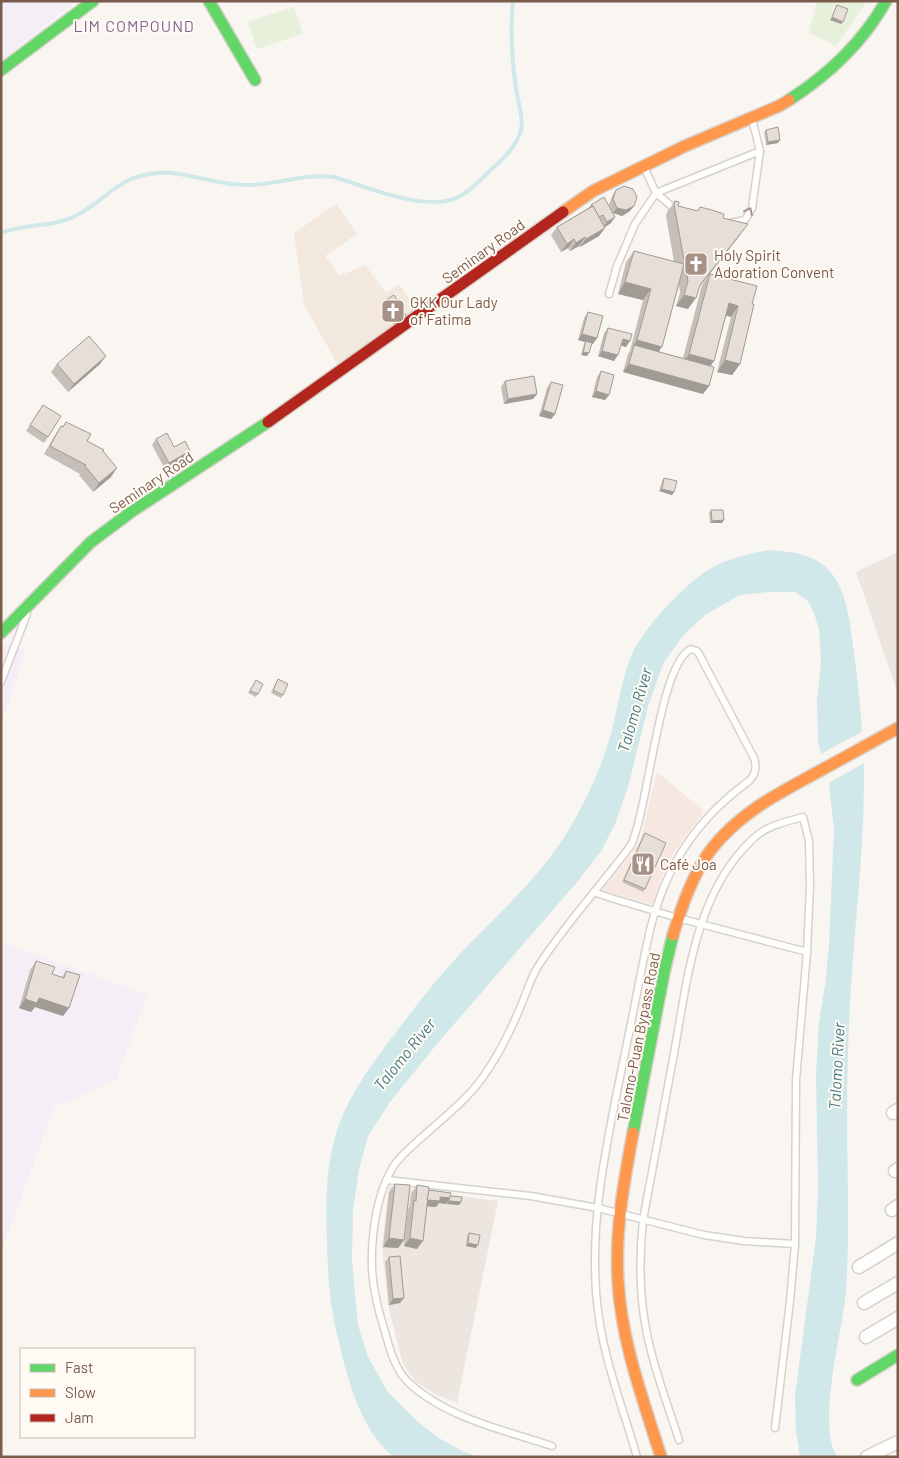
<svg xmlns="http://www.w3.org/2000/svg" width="899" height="1458" viewBox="0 0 899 1458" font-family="Barlow,sans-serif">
<rect width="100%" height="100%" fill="#f9f5f0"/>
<!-- residential -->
<path fill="#f2e8de" d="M336,204L357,234L325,256L339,276L365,265L386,293L399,284L417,309L339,367L304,304L294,233Z"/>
<!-- commercial -->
<path fill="#f6e8e1" d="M657,772L704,811L676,849L664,872L652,904L610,893L603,889L629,858L641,838Z"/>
<!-- industrial -->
<g fill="#ede5e0">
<path d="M898,552V694L856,572Z"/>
<path d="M389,1186L498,1201L457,1403L435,1394L416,1382L403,1364L388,1305L382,1247Z"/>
</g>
<!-- education -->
<g fill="#f6eef6">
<path d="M1,1H76L1,60Z"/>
<path d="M6,643L26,651L1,724V646Z"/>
<path d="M1,942L147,995L116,1080L54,1107L1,1253Z"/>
</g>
<!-- green -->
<g fill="#e7f0db">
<path d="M817,1H867L836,46L809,33Z"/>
<path d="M294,7L303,34L257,49L248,22Z"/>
</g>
<!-- water -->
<path fill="#d0e8ea" d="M768,550C797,552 822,554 838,583C850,606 852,642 856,668C860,705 864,741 864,779C864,861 852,943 849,1025C848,1054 847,1083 847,1112C847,1171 850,1231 846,1290C843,1332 816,1422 837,1457H800L796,1431L795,1396L816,1237L818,1191L816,1073L819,1022L825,986L829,946L834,829L828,776L818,743L817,700L821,664L819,629L814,613L808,601L795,592H768L740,595L705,615L683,636L664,662L649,703L628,787L615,824L601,851L578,881L436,1045L390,1102L368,1136L359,1169L353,1211L352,1261L358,1325L368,1357L387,1391L417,1421L437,1437L462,1451L478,1457H394C358,1429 346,1372 336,1330C329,1301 328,1272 327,1243C326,1207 325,1170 336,1134C348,1094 375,1060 400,1027C419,1002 438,977 459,955C496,916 536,881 565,836C584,805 600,772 610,737C618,709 621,679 633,652C647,624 687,581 715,566C732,557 750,554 768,550Z"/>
<!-- pier -->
<path fill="#f9f5f0" d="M865,730L866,762L827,784L819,755Z"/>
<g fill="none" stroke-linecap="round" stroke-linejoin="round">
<!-- stream -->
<path stroke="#d0e8ea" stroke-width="4" d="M1,233C25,223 52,228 75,216C108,200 116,176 158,173C188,171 217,186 248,185C277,185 305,173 334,177C367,187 428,214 460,196C472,190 484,176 494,167C506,157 522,139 522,123C521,111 518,100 516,89C512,60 510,30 513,1"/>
<!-- lane casing -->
<g stroke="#d7d1cb" stroke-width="9">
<g id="lane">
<path d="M644,167L656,193L676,210"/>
<path d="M730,223L745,220L752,208L760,151L752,119"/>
<path d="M609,294L617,266L635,224L656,193L760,151"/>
<path d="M1,682L27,614"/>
<path d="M594,892L611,898L678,918L807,952"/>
<path d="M387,1180L531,1196L598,1208L704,1235L744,1241L795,1244"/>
<path d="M679,1440C668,1405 654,1370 647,1334C639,1296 639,1258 643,1220C653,1166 663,1112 673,1059C687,984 694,892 754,838C768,825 785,822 803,817L809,841L810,886L807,952L796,1080L795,1244L790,1301L775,1428"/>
<path d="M552,1446C504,1430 446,1418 408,1382C395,1369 390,1350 385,1332C382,1321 378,1310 376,1298C367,1260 373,1200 393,1167C400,1156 411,1147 421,1138C442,1119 466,1101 483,1077C498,1056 510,1032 520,1008C526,994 530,980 537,968C565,924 601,886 631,845C649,807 659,664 691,649L697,651L699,654L754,758C757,767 756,774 749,781C697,819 667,864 651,926C642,963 636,1001 628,1038C610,1129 585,1225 599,1318C606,1366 624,1411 637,1457"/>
</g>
</g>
<!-- street casing -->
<g stroke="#d7d1cb" stroke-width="15">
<g id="street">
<path d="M893,1113L898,1110"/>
<path d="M895,1171L898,1169"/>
<path d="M892,1210L898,1206"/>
<path d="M859,1267L898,1243"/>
<path d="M864,1303L898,1283"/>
<path d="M866,1337L898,1318"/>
<path d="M867,1457L898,1442"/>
</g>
</g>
<!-- fast casing -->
<g stroke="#d9d2cb" stroke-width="14">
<g id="fast">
<path d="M209,1L255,80"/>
<path d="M1,70L93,1"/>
<path d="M789,100C828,75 863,42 886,1"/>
<path d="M1,633L91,542L131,512L268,422"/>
<path d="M633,1133L665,968L673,935"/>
<path d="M857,1380L898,1355"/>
</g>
</g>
<!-- slow casing -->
<g stroke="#d9d2cb" stroke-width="14">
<g id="slow">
<path d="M563,212L593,191L685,146L779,106L789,100"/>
<path d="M673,935C682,906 692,876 710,851C737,815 775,795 814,774C842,759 870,743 898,728"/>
<path d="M633,1133C624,1181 615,1230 618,1280C621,1341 643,1399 661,1457"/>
</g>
</g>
<!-- jam casing -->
<g stroke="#d9d2cb" stroke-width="14">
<path id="jam" d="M268,422L563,212"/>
</g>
<!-- lane -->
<use href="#lane" stroke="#fefefd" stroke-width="6"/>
<!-- street -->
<use href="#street" stroke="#fefefd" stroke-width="12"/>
<!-- fast -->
<use href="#fast" stroke="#63d668" stroke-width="11"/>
<!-- slow -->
<use href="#slow" stroke="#ff974d" stroke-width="11"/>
<!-- jam -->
<use href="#jam" stroke="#b3261e" stroke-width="11"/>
</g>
<!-- wall -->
<g fill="#c6bfb9" fill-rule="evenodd">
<path d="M766,130L778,143L766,145L764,132Z"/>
<path d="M616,190L630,211L622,216L613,213L609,205L612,196Z"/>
<path d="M604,197L611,223L605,227V228L599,236L580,247L579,246L570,251L568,248L561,252L551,235L557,227L588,208L591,205Z"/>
<path d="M675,201L678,206L697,211L700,207L723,218L740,235L710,274L752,304L740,364L732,375L717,372L731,317L726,316L711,366L709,386L703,394L623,372L628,354L630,351L643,300L618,294L626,262L634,251L674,262L666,216L667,212ZM709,275L702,285L683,358L659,352L679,285L680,293L676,306L688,309L699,287Z"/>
<path d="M383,302L404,318L394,324L381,305Z"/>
<path d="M588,312L597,338L593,344H592L587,356L581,355L584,344L585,342L578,340L584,318Z"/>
<path d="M608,328L626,347L621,345L614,361L598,356L604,333Z"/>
<path d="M57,364H100L68,392L51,372Z"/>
<path d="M601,371L605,400L592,397L597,377Z"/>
<path d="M505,381L537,394L533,399L504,404L501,387Z"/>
<path d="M551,382L555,414L551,419L539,416L547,388Z"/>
<path d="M43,405L48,437L44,443L26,431Z"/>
<path d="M66,422L87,441L103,451L111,477L93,492L79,475L80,474L44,454L55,435L61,426L62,427Z"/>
<path d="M156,439L174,447L186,457L165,469L152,445Z"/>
<path d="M664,478L674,492L672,495L659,491L662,481Z"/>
<path d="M711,510L722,523H710L709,513Z"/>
<path d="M278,679L283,695L281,698L271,693Z"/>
<path d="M256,680L258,694L256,697L248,693Z"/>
<path d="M645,833V889L643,892L622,882L643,836Z"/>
<path d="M36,961L52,974L62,977L66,971L69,1008L63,1016L35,1007L31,1012L19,1008L30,970Z"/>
<path d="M395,1184L404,1240L398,1248L383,1247L389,1192Z"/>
<path d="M417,1185L428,1191L450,1196L461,1202L459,1205L447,1204V1202L446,1204L439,1203L436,1207L427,1206L417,1249L404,1246L408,1209L410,1206L411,1194Z"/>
<path d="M469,1233L476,1248L466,1246L467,1236Z"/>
<path d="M389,1257L400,1303L389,1305L385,1262Z"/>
</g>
<!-- shaded-wall -->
<g fill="#a19b96">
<path d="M832,17L843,22L841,24L830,20Z"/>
<path d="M780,140L778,143L766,145L768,142Z"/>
<path d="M634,206L630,211L622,216L613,213L617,208Z"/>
<path d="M615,217L611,223L603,228L607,222Z"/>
<path d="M748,224L740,235L692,296L700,285Z"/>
<path d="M605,228L599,236L580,247L586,239Z"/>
<path d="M585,237L579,246L570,251L576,243Z"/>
<path d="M574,239L568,248L561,252L567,244Z"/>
<path d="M625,282L651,289L643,300L618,294Z"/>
<path d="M684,295L696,298L688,309L676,306Z"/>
<path d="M729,303L738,306L731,317L721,314Z"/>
<path d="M406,315L404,318L394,324L396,321Z"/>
<path d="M582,334L597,338L593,344L578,340Z"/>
<path d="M623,339L630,341L626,347L619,345Z"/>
<path d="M637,340L662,347L654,358L634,345Z"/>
<path d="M602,351L618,355L614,361L598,356Z"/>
<path d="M583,352L589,353L587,356L581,355Z"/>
<path d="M689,354L714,361L706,372L681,366Z"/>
<path d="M106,356L100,364L68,392L74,384Z"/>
<path d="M725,360L740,364L732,375L717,372Z"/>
<path d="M629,364L709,386L703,394L623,372Z"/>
<path d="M596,391L609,395L605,400L592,397Z"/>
<path d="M537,394L533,399L504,404L508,399Z"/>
<path d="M543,410L555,414L551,419L539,416Z"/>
<path d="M190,451L186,457L165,469L169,463Z"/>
<path d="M117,468L111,477L93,492L99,483Z"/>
<path d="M662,489L674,492L672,495L659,491Z"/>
<path d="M724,520L722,523H710L712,521Z"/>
<path d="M39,998L69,1008L63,1016L35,1007L31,1012L19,1008L25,999Z"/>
<path d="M440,1197L450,1198L446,1204L439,1203L436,1207L423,1206L427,1200Z"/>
<path d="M449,1201L461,1202L459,1205L447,1204Z"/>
<path d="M389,1238L404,1240L398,1248L383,1247Z"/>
<path d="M410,1238L423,1241L417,1249L404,1246Z"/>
<path d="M468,1243L478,1245L476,1248L466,1246Z"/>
<path d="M404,1298L400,1303L389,1305L393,1299Z"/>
</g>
<!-- building -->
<g fill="#e6ded7" stroke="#a19b96">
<path d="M837,5L848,9L843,22L832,17Z"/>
<path d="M778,127L780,140L768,142L766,130Z"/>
<path d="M624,186L633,189L637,197L634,206L626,210L617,208L613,199L616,190Z"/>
<path d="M604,197L615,217L607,222L603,215L599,217L593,206H592L591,205Z"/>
<path d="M675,201L679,202L678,206L698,211L700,207L712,210L724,214L723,218L748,224L700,285L696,298L684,295L688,281L674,205Z"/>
<path d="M593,206L605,228L586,239L585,237L576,243L574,239L567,244L557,227Z"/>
<path d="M634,251L684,264L662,347L637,340L651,289L625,282Z"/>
<path d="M710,274L757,286L752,304H754L740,364L725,360L738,306L729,303L714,361L689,354Z"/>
<path d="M394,295L406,315L396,321L383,302Z"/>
<path d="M588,312L603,316L597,338L582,334Z"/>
<path d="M608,328L632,334L630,341L623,339L618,355L602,351Z"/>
<path d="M89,336L106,356L74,384L57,364Z"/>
<path d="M586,341L592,343L589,353L583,352Z"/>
<path d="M634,345L714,367L709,386L629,364Z"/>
<path d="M601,371L614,375L609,395L596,391Z"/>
<path d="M534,376L537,394L508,399L505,381Z"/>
<path d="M551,382L563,385L555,414L543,410Z"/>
<path d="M43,405L61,416L48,437L30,425Z"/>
<path d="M66,422L91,434L87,441L104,450L103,451L117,468L99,483L85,466L86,465L50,446L61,426L63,427Z"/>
<path d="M167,433L174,447L185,441L190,451L169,463L156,439Z"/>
<path d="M664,478L677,481L674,492L662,489Z"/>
<path d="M711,510H723L724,520L712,521Z"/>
<path d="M278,679L288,684L283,695L273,690Z"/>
<path d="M256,680L263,684L258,694L250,691Z"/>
<path d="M645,833L666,843L645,889L624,880Z"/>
<path d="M36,961L55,967L52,974L64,978L66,971L80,975L69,1008L39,998L37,1003L25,999Z"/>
<path d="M395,1184L410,1185L404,1240L389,1238Z"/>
<path d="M417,1185L429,1187L423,1241L410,1238L414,1200L416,1201Z"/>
<path d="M429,1190L451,1193L450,1198L440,1197V1201L427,1200Z"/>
<path d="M450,1196L462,1197L461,1202L449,1201Z"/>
<path d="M469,1233L480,1235L478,1245L468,1243Z"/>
<path d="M400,1256L404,1298L393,1299L389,1257Z"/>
</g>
<!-- one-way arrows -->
<defs><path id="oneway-chevron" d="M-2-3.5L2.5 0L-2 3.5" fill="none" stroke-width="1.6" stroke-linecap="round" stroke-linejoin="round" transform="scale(1.25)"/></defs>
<use stroke="#a8958b" href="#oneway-chevron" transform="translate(749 211) rotate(-64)"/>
<!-- icons -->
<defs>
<g id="church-square" transform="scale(1.25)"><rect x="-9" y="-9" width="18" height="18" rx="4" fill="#a69286" stroke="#fffaf3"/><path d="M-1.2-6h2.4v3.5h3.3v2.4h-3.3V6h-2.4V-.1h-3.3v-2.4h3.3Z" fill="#fff"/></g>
<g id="restaurant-square" transform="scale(1.25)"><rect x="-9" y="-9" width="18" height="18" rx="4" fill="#a69286" stroke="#fffaf3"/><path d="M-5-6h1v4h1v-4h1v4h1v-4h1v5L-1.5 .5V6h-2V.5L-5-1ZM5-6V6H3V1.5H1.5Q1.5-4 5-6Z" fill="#fff"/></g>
</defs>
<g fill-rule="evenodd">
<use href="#church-square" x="696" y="264"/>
<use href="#church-square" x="393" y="311"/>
<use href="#restaurant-square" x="643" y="864"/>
</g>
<g text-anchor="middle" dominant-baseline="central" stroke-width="4" stroke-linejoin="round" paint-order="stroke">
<!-- street labels -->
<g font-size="15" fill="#7a5c4d" stroke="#fffaf3">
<text transform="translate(483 251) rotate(-36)">Seminary Road</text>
<text transform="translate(151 482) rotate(-34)">Seminary Road</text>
<text transform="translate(638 1037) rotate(-79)">Talomo-Puan Bypass Road</text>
</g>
<!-- poi labels -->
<g font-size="15" fill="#7a5c4d" stroke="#fffaf3" text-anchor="start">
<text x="714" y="255">Holy Spirit<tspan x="714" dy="17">Adoration Convent</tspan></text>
<text x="410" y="302">GKK Our Lady<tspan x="410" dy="17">of Fatima</tspan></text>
<text x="660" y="864">Café Joa</text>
</g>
<!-- neighbourhood labels -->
<g font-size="16" letter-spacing="1" fill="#846695" stroke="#fffaf3">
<text x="134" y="25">LIM COMPOUND</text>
</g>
<!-- water labels -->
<g font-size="16" font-style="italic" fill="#437c86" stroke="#fffaf3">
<text transform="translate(634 710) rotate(-74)">Talomo River</text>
<text transform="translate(404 1054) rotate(-51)">Talomo River</text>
<text transform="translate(836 1066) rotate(-87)">Talomo River</text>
</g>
</g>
<!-- border -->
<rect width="899" height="1458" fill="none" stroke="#7a5c4d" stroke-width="5"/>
<!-- legend -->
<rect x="20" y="1348" width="175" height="90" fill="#fffaf3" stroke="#cabbb1"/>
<rect x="30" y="1364" width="25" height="8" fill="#63d668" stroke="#cabbb1"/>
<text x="65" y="1373" font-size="15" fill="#7a5c4d">Fast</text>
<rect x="30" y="1389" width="25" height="8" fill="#ff974d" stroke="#cabbb1"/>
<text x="65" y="1398" font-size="15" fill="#7a5c4d">Slow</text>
<rect x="30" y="1414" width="25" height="8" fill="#b3261e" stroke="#cabbb1"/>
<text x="65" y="1423" font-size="15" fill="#7a5c4d">Jam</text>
</svg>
